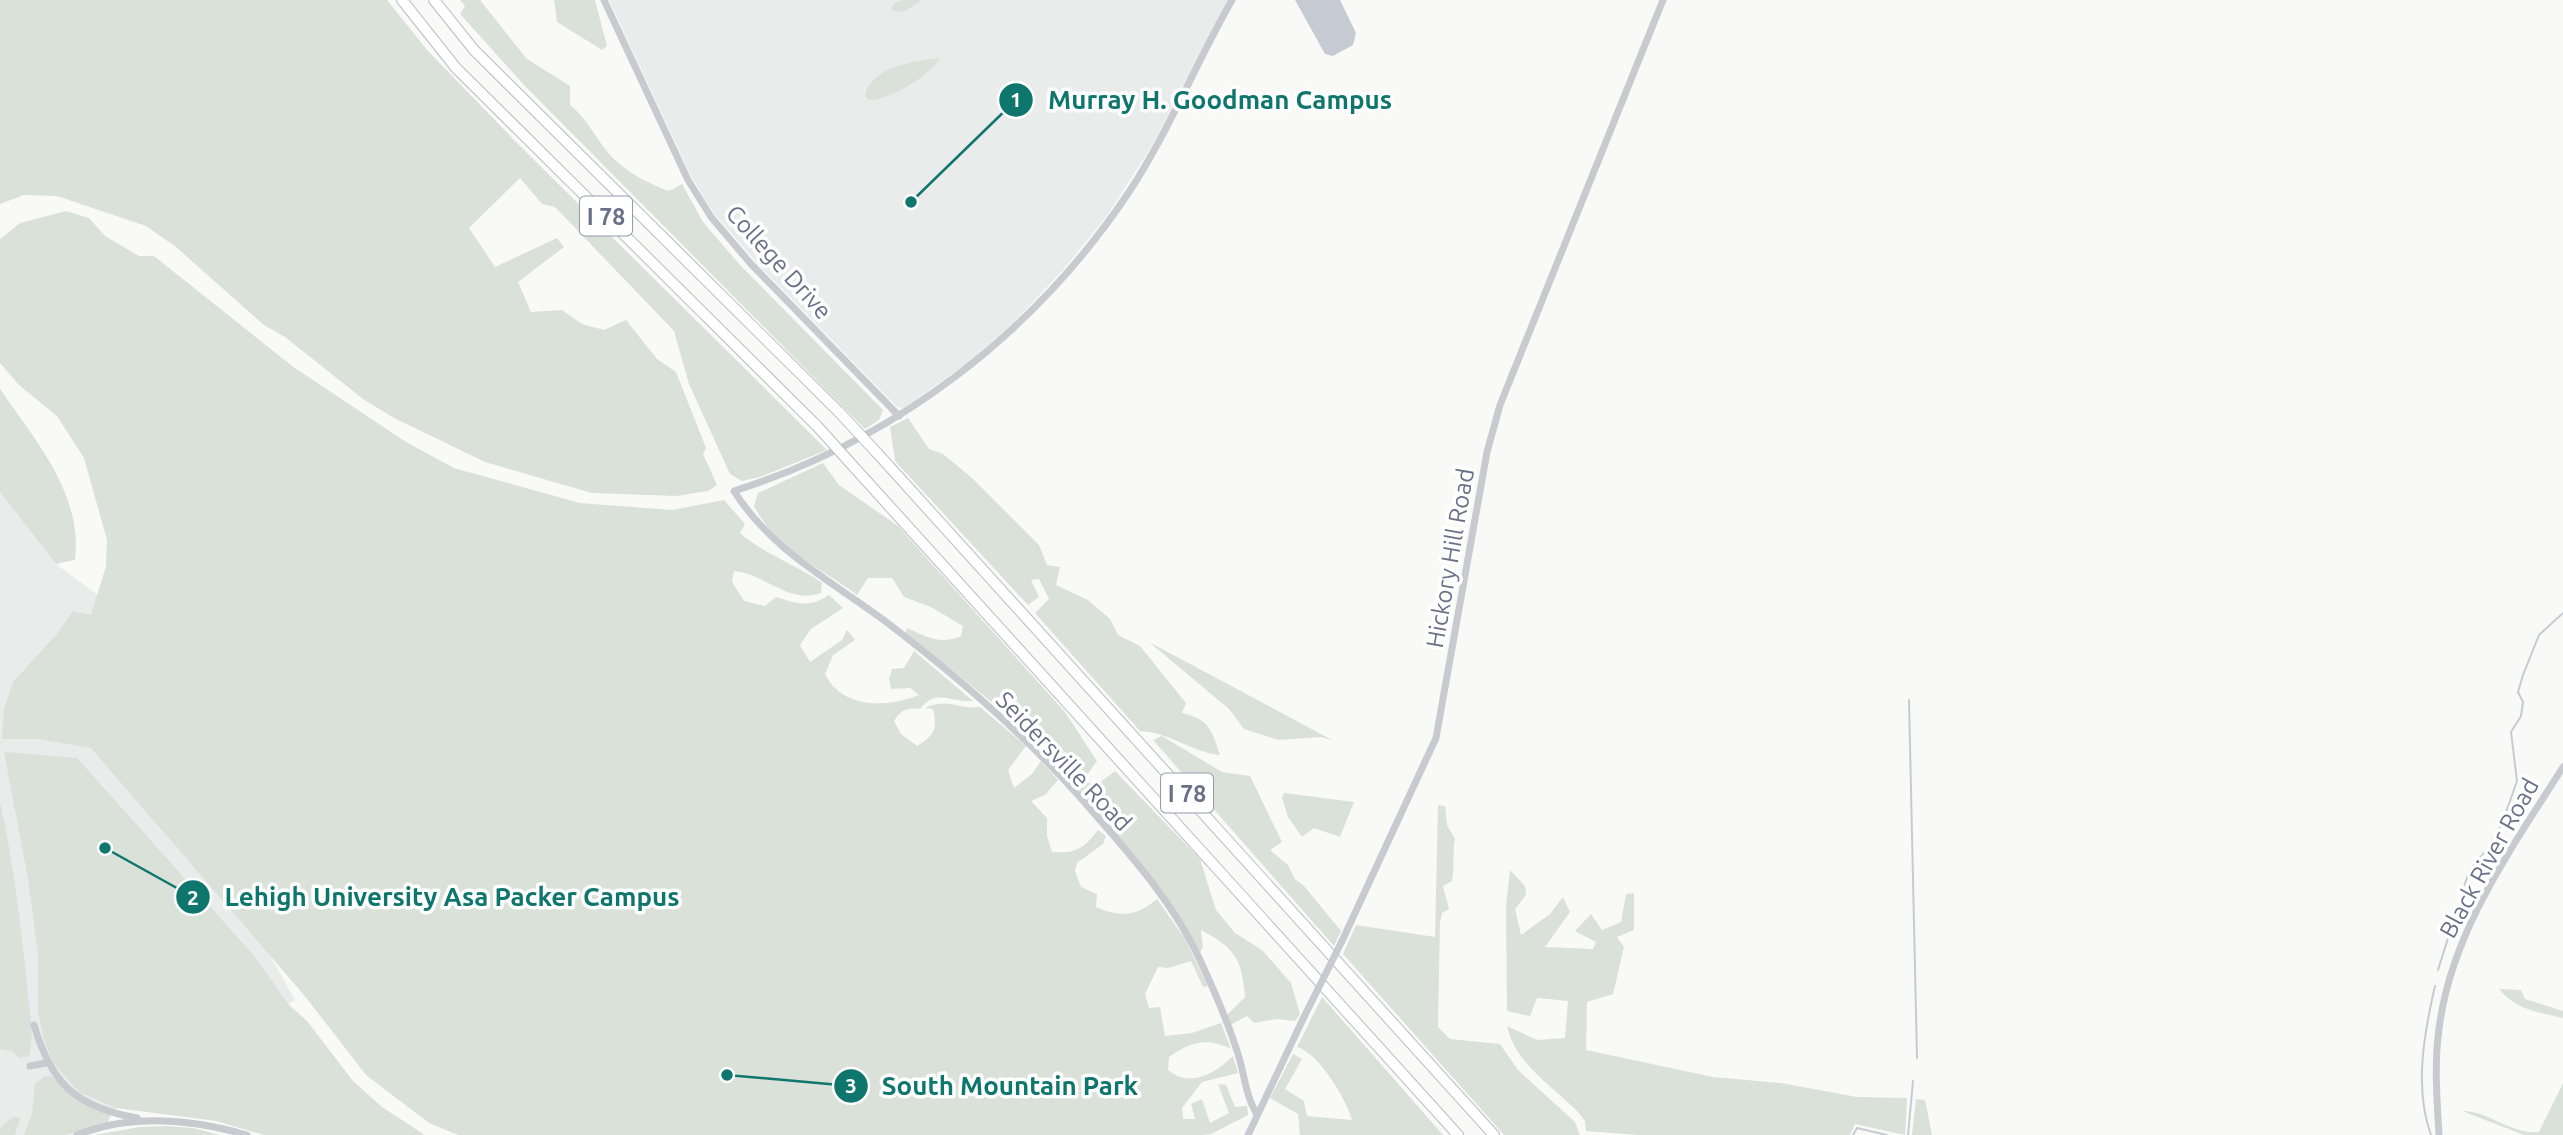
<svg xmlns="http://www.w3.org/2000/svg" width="2563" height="1135" viewBox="0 0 2563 1135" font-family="Ubuntu,sans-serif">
<rect width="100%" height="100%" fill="#f9faf8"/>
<!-- built -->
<g fill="#eaebeb">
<path d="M609,0H1228L1153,144L1106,217L1063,270L1010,326L967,363L904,408L897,407L756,262L712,211L690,174Z"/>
<path d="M0,492L56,564L99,596L86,626L295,1000L84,1128L86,1135H0Z"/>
</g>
<!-- green -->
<g fill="#d9e1d9">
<path d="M0,0H387L428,51L517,143L827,450L760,477L742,481L730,474L689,384L674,331L555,207L542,204L520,178L469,228L495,267L557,238L564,247L518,282L531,312L562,310L582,324L604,330L626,320L657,359L676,372L706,448L703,454L717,485L708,491L676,496L592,493L485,462L394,418L363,399L285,337L264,325L176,247L146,226L57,196L24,195L0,204Z"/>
<path d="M460,0H480L527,59L570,86V105C588,119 596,140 612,157C628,173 647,183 669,191L682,184L703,222L740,265L883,410L879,420L865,429L524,85L460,14L465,6Z"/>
<path d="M554,0H595L607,46L602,50L557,22Z"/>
<path d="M904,0H922L903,12L890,10L896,2Z"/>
<path d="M940,58C931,75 888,101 869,100L865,95C872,66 916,61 940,58Z"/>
<path d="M66,211L89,218L105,236L139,256H154L292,366L406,442L454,468L580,503L672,510L724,500L745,524L740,533C764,554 795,564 822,583L821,593C787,605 765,573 734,571L732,582L744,601L765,606L776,597C798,604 809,608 829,595L843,608L811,629L800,645L810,662L842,640L847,630L855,640L833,655L825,674C842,709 887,708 919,695L910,688L891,689L889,678L892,669L904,668L914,651L973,701C954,704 936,687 920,709C906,707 901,710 894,721L901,734L917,746C934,736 938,729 933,709L925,708C948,697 957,710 980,707L1026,746L1008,770L1014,788L1032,774L1041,761L1058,780L1045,795L1031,801L1047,818V836L1052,852C1076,854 1084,848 1098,830L1106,836L1103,844L1077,863L1075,871L1081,887L1097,894L1096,907C1121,918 1137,916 1157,899L1185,939L1208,986L1203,987L1191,961L1168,968L1158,967L1145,994L1149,1008L1160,1007L1165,1036L1192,1033L1221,1023L1231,1049C1207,1037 1190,1042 1169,1057L1168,1070C1190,1088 1215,1074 1233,1056L1238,1073L1202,1082L1182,1108L1183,1119H1195L1191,1104L1202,1099L1210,1123L1229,1113L1218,1084L1226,1085L1235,1107L1247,1106L1248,1115L1211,1134L1202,1135H458L429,1123L366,1075L304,995L91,748L39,739H2L4,709L13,682L56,635L73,611L91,615L106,566L107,540L84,458L57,416L19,385L0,363V239L20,223Z"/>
<path d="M0,389C35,440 83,494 75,560L56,564L0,492Z"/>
<path d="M908,418L929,449L943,454L972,478L1039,545L1047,565L1060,567L1056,585L1088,600L1110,619L1118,635L1140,646L1186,703L1182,713C1210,720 1211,729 1220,755C1191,752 1169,732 1140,731L1035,613L1049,599L1039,579L1031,580L1039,597L1028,605L895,461L890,427Z"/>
<path d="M823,463L839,485L898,526L1065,712L1097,761L1087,775L1088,783L1098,784L1115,771L1200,859L1216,910L1235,933L1262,950L1291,983L1300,1014L1295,1021L1277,1019L1254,1023L1247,1016L1230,1025L1226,1016L1245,997C1242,959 1235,948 1201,930L1203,947L1200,952L1163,892L1063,772L1067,763L1041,730L1029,732L906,633L907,628C927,637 940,645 961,636L963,626L931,607L904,597L892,578H868L857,595C820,567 776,550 754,506L758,493Z"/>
<path d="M1149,642L1334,741L1321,737L1278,740L1244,729L1229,709Z"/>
<path d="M1162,736L1222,772L1250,776L1282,842L1270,850L1288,865L1295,879L1304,886L1341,931L1334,946L1153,740Z"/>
<path d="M4,752L77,758L256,958L288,1004L307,1021L353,1081L382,1107L425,1135H264L216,1121L116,1108L79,1092L54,1064L44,1040L38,1012V953L28,879Z"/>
<path d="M1284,793L1354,802L1340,837L1314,828L1302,837L1288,817L1282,798Z"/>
<path d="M0,802C13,862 21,924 27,985C29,1007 35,1034 29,1056L19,1058L12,1051L0,1049Z"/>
<path d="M1438,805L1445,806L1447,825L1455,839C1452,854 1455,865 1452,881L1443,886L1449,909L1442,913L1440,923L1438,1027L1450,1039L1500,1044L1518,1070L1575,1122L1580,1135H1504L1343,954L1356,925L1435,937Z"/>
<path d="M1510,870L1525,886L1526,895L1515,909L1521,935L1550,914L1563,897L1570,912L1545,947L1593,949L1596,942L1575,931L1591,914L1602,930L1621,922L1626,894L1634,893V930L1617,937L1624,947L1613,994L1587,1002L1586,1050L1713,1077L1781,1083L1857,1097L1907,1098L1905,1135L1855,1124L1850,1135H1638L1586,1131L1585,1121L1577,1111C1551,1085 1515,1063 1507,1026L1537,1040L1565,1038L1568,1001L1537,998L1530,1016L1507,1011L1506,907Z"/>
<path d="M2499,989L2521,990L2525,999L2563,1011V1018C2538,1012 2516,1010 2499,989Z"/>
<path d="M1322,997L1443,1135H1300L1298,1114L1270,1098L1293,1054L1302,1059L1285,1089L1304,1101L1307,1116L1352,1120C1346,1099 1319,1053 1297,1047Z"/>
<path d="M45,1076L53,1077C69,1095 87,1108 111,1114L108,1122L65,1135H24L32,1114L35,1084Z"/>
<path d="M2563,1083V1135H2524L2462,1111C2488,1110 2511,1135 2539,1132Z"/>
<path d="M1916,1099L1925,1100L1932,1135H1912Z"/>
<path d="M13,1117L20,1118L15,1135H0V1128Z"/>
<path d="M166,1126L193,1128L220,1135H95L139,1127Z"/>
</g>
<!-- water -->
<path fill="#c6cbd3" d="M1295,0H1340L1356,33L1353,45L1333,56L1325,54Z"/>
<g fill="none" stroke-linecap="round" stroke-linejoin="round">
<!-- stream -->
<g stroke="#c6cbd3" stroke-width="2">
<path d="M1909,700L1917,1058"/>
<path d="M2438,970L2469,871L2489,847L2503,821L2517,781L2511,732L2521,716L2523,702L2518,692L2523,675L2539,635L2563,613"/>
<path d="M1853,1135L1857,1128L1887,1135"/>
<path d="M1908,1135L1913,1081"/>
<path d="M2431,1135C2414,1089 2424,1033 2435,986"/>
</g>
<!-- motorway casing -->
<g stroke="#bbbcc1" stroke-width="12">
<g id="motorway">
<path d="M402,0L456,68L817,426"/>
<path d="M434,0L474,50L839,412"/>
<path d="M878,454L1494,1135"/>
<path d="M853,466L1458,1135"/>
</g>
</g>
<!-- tertiary -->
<g stroke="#c8cacf" stroke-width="7">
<path d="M604,0L688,180L711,217L751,264L899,416"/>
<path d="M1232,0C1196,63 1169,131 1129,192C1035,333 896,440 734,491C772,551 830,580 885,621C953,673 1021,731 1078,795C1123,846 1171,898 1200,960C1214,990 1228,1022 1238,1054C1244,1072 1246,1098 1257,1114"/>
<path d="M1342,941L1436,738L1487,452L1500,405L1663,0"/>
<path d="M34,1025C51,1083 75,1107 137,1118"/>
<path d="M30,1066L46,1063"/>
<path d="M77,1135C132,1113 191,1119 247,1135"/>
<path d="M1248,1135L1303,1019"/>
<path d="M2439,1135C2437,1099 2434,1064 2439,1029C2451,931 2512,848 2563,767"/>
</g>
<!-- motorway -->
<use href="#motorway" stroke="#fff" stroke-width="10"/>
<!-- motorway-bridge casing -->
<g stroke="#bbbcc1" stroke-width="12" stroke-linecap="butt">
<g id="motorway-bridge">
<path d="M839,412L878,454"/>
<path d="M817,426L853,466"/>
</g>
</g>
<!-- tertiary-bridge -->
<path stroke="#c8cacf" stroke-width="7" d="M1303,1019L1342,941"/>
<!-- motorway-bridge -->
<use href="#motorway-bridge" stroke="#fff" stroke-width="10"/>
</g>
<g text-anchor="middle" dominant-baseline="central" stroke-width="7" stroke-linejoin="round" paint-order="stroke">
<!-- shield labels -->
<g fill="#fff" stroke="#969bac" stroke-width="2">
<rect x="580" y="196.5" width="52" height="39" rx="5"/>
<rect x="1161" y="773.5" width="52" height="39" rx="5"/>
</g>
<g font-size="23" font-weight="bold" fill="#697088">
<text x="606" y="216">I 78</text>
<text x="1187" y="793">I 78</text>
</g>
<!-- street labels -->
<g font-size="24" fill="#697088" stroke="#fff">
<text transform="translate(779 262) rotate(48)">College Drive</text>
<text transform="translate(1450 558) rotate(-80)">Hickory Hill Road</text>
<text transform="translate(1064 761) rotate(46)">Seidersville Road</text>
<text transform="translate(2489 858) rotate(-61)">Black River Road</text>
</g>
</g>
<!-- callouts -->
<path fill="none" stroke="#0f766e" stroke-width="2.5" d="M911 202L1016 100M105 848L193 897M727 1075L851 1086"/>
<g fill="#0f766e" stroke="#fff" stroke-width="2.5">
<circle cx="911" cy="202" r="7"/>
<circle cx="105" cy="848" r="7"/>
<circle cx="727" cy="1075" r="7"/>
<circle cx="1016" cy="100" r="18"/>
<circle cx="193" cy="897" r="18"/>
<circle cx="851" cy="1086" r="18"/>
</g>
<g font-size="21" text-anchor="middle" font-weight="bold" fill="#fff">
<text x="1016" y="107">1</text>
<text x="193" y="905">2</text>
<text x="851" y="1093">3</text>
</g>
<g font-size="26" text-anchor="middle" font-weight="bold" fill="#0f766e" stroke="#fff" stroke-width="7" stroke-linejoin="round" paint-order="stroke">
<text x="1220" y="109">Murray H. Goodman Campus</text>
<text x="452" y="906">Lehigh University Asa Packer Campus</text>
<text x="1010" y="1095">South Mountain Park</text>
</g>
</svg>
